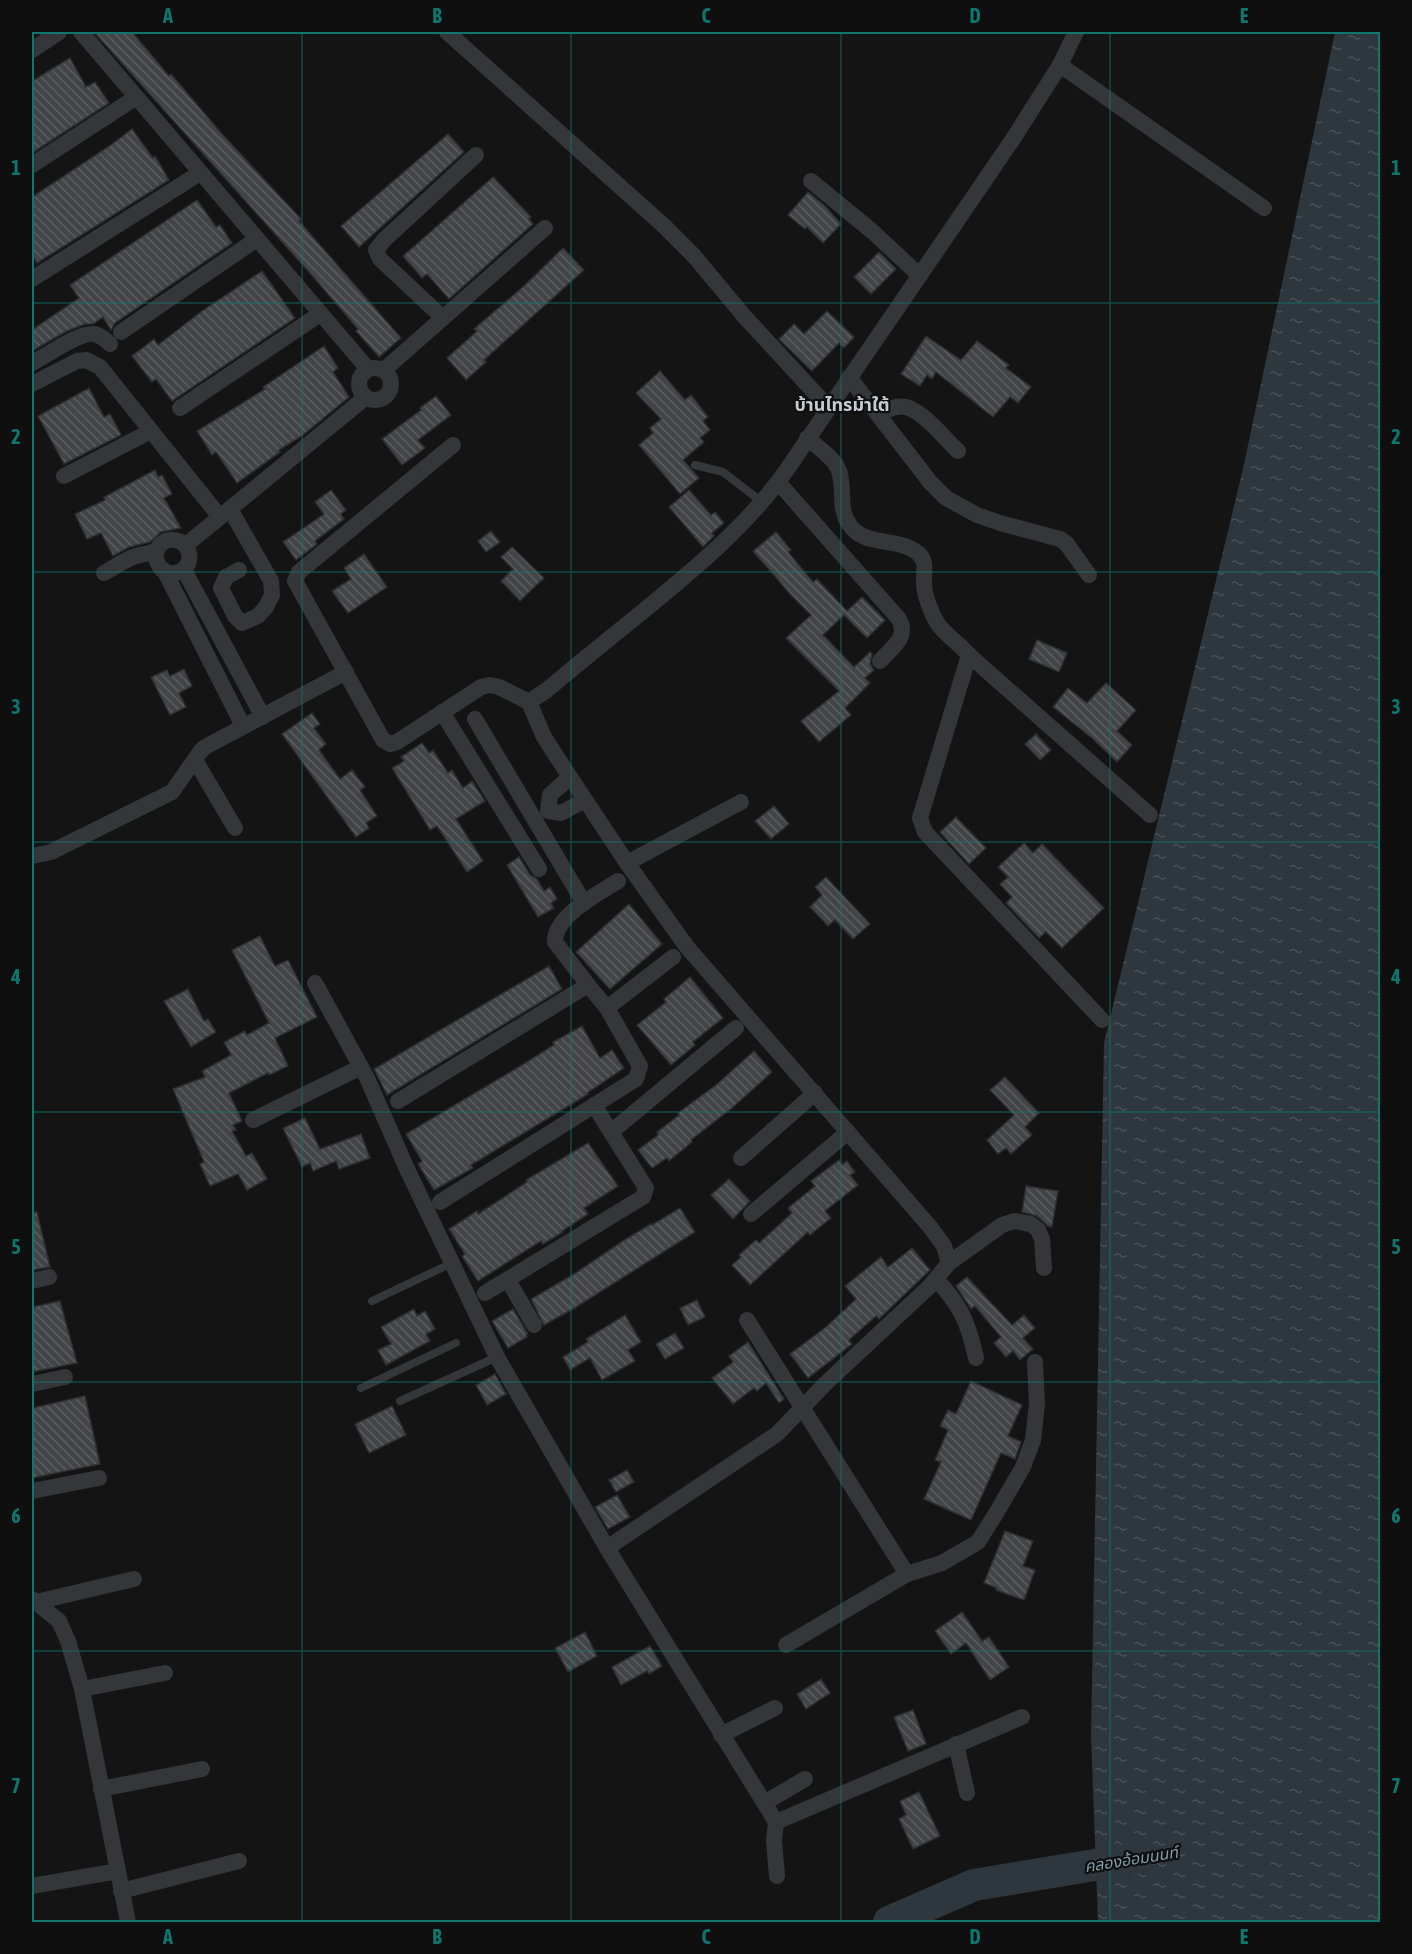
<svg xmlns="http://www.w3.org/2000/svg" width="1412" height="1954" viewBox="0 0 1412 1954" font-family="'Asap Condensed','Noto Sans Thai',sans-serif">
<defs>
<pattern id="water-ripples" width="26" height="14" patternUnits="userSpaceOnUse" patternTransform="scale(1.5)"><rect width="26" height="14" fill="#2e373d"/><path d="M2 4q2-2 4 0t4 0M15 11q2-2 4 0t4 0" fill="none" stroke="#495157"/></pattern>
<pattern id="building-back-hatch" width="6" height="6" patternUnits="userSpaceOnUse" patternTransform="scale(1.5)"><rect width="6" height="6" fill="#434448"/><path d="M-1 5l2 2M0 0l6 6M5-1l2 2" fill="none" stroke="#5b5c60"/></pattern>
</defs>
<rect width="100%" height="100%" fill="#141415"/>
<!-- water -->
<path fill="url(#water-ripples)" d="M1335,32H1380V1922H1098L1091,1735L1104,1043L1243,469Z"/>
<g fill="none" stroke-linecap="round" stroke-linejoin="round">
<!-- river -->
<path stroke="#2e373d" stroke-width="32" d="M889,1922L974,1885L1137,1858"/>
</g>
<!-- building -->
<g fill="url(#building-back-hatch)" stroke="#2e2e31" stroke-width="1.5">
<path d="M94,32H132L169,76L171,74L222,134L301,219L299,221L401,338L379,357L356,331L358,329L309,272Z"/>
<path d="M70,58L86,87L95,82L109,103L32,153V81Z"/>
<path d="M132,129L153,158L155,156L169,180L37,263L32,255V197L108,147Z"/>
<path d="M448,134L464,152L359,247L341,226Z"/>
<path d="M493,177L531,217L529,219L533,224L449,299L427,274L422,278L403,256Z"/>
<path d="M808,192L825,206L841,224L823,243L807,227L805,229L788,215Z"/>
<path d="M197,200L216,227L220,225L232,243L115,323L111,330L103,317L93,324H85L67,331L32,351V330L79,298L70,285Z"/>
<path d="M563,248L584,270L484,360L486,362L466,380L447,358L477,331L474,329L524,286Z"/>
<path d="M879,252L896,269L871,294L854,277Z"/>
<path d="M262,271L295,318L172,401L156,379L152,382L132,356L154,339L158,345L202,311Z"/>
<path d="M827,311L854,337L844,348L839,343L812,371L779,339L794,324L804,334Z"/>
<path d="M926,336L961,360L977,341L1009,365L1006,368L1031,387L1018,403L1010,397L993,417L936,372L932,379L927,375L920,386L901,374Z"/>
<path d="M324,346L338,368L333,372L349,397L303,435L279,450L280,452L237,483L216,452L212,455L197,431L265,389L263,387Z"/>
<path d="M660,371L685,400L691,395L708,417L703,421L710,430L700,438L704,442L683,460L699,478L680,494L639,445L653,433L650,428L661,419L636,393Z"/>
<path d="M89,388L104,417L110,414L121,435L64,464L38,416Z"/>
<path d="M436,396L451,415L418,440L425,448L402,465L382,439L421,410L420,408Z"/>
<path d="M155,470L158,477L162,475L172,494L164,498L181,528L161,532L150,542L129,547L113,556L101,533L87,539L75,514L105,500L104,497Z"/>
<path d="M331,490L346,510L341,514L344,519L315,541L317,544L296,560L283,542L324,514L315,502Z"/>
<path d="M689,490L711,515L715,512L724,523L712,533L714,536L703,547L669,507Z"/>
<path d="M491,531L500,542L486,552L478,541Z"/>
<path d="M776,532L791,550L788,552L813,582L817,579L847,611L862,597L885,620L867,638L844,615L823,635L854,667L870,652L872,654L870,664L874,670L865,678L870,683L845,708L851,715L819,742L801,721L839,691L786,638L811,615L791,595L753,551Z"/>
<path d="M512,547L544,578L520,601L501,581L513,569L501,557Z"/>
<path d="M364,554L387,587L348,613L332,591L351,579L344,568Z"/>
<path d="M1037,640L1067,653L1059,672L1029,659Z"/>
<path d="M184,669L192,686L179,693L186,707L170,715L151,677L167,670L170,676Z"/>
<path d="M1106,683L1136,710L1117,731L1132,745L1117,762L1092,738L1053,707L1068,688L1087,703Z"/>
<path d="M312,713L320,724L314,728L326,744L319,750L340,779L352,770L365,787L360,790L377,816L366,823L369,828L356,837L282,734Z"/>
<path d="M1036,734L1051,750L1040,760L1025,744Z"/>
<path d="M422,743L429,753L433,750L448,773L452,770L463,788L472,781L485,801L456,819L483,861L467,872L437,826L430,830L392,768L404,761L401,757Z"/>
<path d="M774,806L789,824L771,839L755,821Z"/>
<path d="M956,817L986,848L969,864L940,832Z"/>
<path d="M1024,843L1033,853L1042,844L1104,908L1062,948L1046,932L1039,938L1006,903L1012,897L1000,884L1008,877L998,867Z"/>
<path d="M519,857L530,875L537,879L544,891L550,887L557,899L551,903L554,908L538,917L507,865Z"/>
<path d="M826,877L870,924L853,939L835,920L828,926L810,907L822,895L815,887Z"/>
<path d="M629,904L662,944L610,989L576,952Z"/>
<path d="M260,936L275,966L288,960L317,1017L275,1038L288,1066L269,1075L268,1073L229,1093L242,1121L233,1125L236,1130L232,1131L246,1156L252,1153L267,1179L247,1190L238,1174L210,1186L200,1164L204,1162L173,1089L205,1077L202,1071L231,1055L224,1042L245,1031L247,1035L269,1023L232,950Z"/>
<path d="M549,966L562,989L387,1095L374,1069Z"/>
<path d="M690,977L723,1018L693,1042L695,1045L671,1065L637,1025L666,1002L664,999Z"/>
<path d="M188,989L204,1021L208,1019L216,1032L191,1047L164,1001Z"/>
<path d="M582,1026L600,1058L612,1050L624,1068L587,1093L588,1094L471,1165L473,1168L434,1190L418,1164L422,1161L406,1134L522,1065L554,1045L553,1042Z"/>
<path d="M754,1051L772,1072L732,1108L691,1140L692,1142L669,1161L667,1158L652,1168L638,1150L658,1135L657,1132L679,1115L678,1113L716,1085Z"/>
<path d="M1005,1077L1039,1113L1025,1127L1032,1135L1011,1154L1006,1148L998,1154L987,1140L1014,1115L990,1090Z"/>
<path d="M305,1118L320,1149L361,1134L370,1158L339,1169L336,1161L313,1171L310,1163L302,1167L283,1128Z"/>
<path d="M588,1143L618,1186L584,1208L588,1214L562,1231L563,1232L543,1244L541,1241L478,1281L462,1256L465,1254L449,1229L477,1211L478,1214L527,1182L526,1180Z"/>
<path d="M839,1160L842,1165L847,1161L855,1172L850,1175L858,1185L825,1211L831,1218L810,1235L808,1232L750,1285L732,1265L741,1257L739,1255L756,1240L759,1243L792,1213L788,1208L815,1186L811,1181Z"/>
<path d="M729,1179L750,1201L733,1219L711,1195Z"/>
<path d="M1026,1186L1058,1191L1052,1227L1048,1226L1037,1216L1022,1212Z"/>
<path d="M680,1208L695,1232L573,1309L544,1325L531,1299L574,1274L626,1239L651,1224L652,1225Z"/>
<path d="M37,1212L50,1267L32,1270V1213Z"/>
<path d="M912,1248L930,1270L879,1319L876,1316L849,1340L852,1344L808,1378L790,1354L826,1327L856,1299L845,1286L881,1257L888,1267Z"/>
<path d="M967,1277L1012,1325L1024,1315L1035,1328L1023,1338L1033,1349L1020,1360L1013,1351L1006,1357L994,1343L1001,1337L975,1306L971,1309L956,1286Z"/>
<path d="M697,1300L705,1317L688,1325L680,1308Z"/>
<path d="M60,1301L77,1363L32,1372V1307Z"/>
<path d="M414,1309L417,1316L425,1311L435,1329L426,1334L430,1341L386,1365L378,1350L391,1344L381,1327Z"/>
<path d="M513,1309L528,1334L526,1335L527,1337L508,1348L492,1321Z"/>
<path d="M625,1315L641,1342L628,1350L635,1361L602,1380L590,1358L570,1370L563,1357L588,1342L586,1339Z"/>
<path d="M675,1333L684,1348L665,1359L656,1344Z"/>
<path d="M748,1342L784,1399L779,1403L766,1383L757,1391L754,1388L733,1404L712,1378L733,1362L729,1356Z"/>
<path d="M495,1374L506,1394L487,1405L476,1385Z"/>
<path d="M971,1381L1022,1405L1008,1436L1021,1442L1015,1459L1001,1453L971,1520L924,1499L941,1462L935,1460L948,1430L940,1426L948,1410L956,1414Z"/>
<path d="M85,1396L100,1464L32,1478V1408Z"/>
<path d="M392,1406L406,1435L369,1453L355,1424Z"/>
<path d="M627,1470L634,1482L616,1492L609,1480Z"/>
<path d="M617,1495L630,1517L608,1529L595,1507Z"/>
<path d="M1005,1531L1033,1541L1023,1566L1035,1570L1024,1600L996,1590L997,1588L984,1583Z"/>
<path d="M962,1612L982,1641L989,1637L1009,1667L990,1680L966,1643L951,1654L935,1631Z"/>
<path d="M585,1632L597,1656L568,1672L555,1648Z"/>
<path d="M650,1646L662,1666L649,1674L647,1671L621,1685L612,1667Z"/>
<path d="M821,1679L830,1693L806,1709L797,1694Z"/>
<path d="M913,1710L926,1744L908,1751L894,1717Z"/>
<path d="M919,1792L940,1836L913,1849L899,1819L906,1815L900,1801Z"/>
</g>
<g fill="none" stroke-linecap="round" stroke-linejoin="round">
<!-- service -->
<g stroke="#35363a" stroke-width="8">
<path d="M695,465L723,472L762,502"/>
<path d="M372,1301L452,1263"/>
<path d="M361,1388L456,1343"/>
<path d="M400,1401L497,1357"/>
</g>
<!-- minor -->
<g stroke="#35363a" stroke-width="16">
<path d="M81,32L368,369"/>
<path d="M447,32L663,225L694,256L744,316L828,407"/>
<path d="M32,50L59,32"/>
<path d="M1060,65L1264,208"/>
<path d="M32,165L135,98"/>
<path d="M811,181L873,232L919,275"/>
<path d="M32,279L200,173"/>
<path d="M443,318L380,259L376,250L384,240L476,155"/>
<path d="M121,332L257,239"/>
<path d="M32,363C46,356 79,332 94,334C100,335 106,340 110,344"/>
<circle cx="375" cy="384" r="16"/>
<path d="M384,370L545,228"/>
<path d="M849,377L930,482L946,498L977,515L1000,523L1060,539L1066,543L1089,575"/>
<path d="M32,384L77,361L86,360L100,367L220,517"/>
<path d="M180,408L320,314"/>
<path d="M878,414C887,410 896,405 906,407C923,411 945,439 958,451"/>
<path d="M807,438C817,447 835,458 839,471C845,488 838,509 849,524C864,548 899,536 919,554C928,563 923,573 924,584C924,594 929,606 933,615C939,631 958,642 969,655L920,818L925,832L1102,1020"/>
<path d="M453,445L299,572L295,581L383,740L390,744L397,742L481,687L490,685L499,687L529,702L544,737L564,768L627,863L687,947L931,1228L944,1246L949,1263"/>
<path d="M64,476L151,431"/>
<path d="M778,482L899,619C909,638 892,647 880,661"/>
<path d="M230,509L271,581L272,595L266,607L258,616L242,623L235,616L221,588L226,577L239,570"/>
<path d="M186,545L366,397"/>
<path d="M164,570L243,726"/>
<path d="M184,570L263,717"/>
<path d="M104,573C113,568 123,561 133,557C140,554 149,554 155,551C159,549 158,547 161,544C170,536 184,540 188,550C198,575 154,586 156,551"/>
<path d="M969,655L1150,815"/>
<path d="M529,702L547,690C580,662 614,635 647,608C698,566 750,523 788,468L1013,139L1060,65L1076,32"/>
<path d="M442,712L539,869"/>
<path d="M475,719L584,903"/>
<path d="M195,760L235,828"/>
<path d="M570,777L550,795L548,811L561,813L585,800"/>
<path d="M32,856L51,852L172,792L200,752L205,747L346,672"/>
<path d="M627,863L741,802"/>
<path d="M315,983L367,1078L407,1169L497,1357L607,1548L776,1822L774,1841L777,1876"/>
<path d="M588,985L555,942C554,916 598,894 618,881"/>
<path d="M398,1101L588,985L607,1008L673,957"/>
<path d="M253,1120L361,1067"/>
<path d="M611,1132L736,1028"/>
<path d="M741,1158L815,1093"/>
<path d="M440,1202L636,1079L640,1066L607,1008"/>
<path d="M751,1214L848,1132"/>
<path d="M936,1279C961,1306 968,1322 976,1358"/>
<path d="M508,1280L534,1325"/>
<path d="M32,1281L49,1277"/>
<path d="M485,1293L643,1197L646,1188L594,1105"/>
<path d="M747,1320L907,1574L942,1563L978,1542L995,1515L1023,1467L1033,1440L1037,1404L1035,1362"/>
<path d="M32,1384L65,1377"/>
<path d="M32,1491L99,1478"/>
<path d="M607,1548L777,1434L826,1383L930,1286L949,1263L1002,1225L1014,1221L1031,1224L1038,1230L1042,1239L1044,1268"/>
<path d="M32,1599L59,1621L68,1641L82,1689L128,1922"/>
<path d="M36,1602L134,1579"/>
<path d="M786,1645L907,1574"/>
<path d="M82,1689L165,1673"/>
<path d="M721,1735L775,1708"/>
<path d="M956,1744L967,1793"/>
<path d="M101,1789L202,1769"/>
<path d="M764,1803L805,1779"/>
<path d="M776,1822L1022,1717"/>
<path d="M32,1886L118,1871"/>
<path d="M121,1891L239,1861"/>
</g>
</g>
<!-- grid -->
<path fill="none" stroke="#0f766e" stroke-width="1.5" stroke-opacity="0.55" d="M302,32V1922M571,32V1922M841,32V1922M1110,32V1922M32,303H1380M32,572H1380M32,842H1380M32,1112H1380M32,1382H1380M32,1651H1380"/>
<g text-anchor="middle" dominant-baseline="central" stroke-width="4.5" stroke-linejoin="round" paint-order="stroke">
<!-- water labels -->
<g font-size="16" font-style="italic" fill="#809cad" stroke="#0f0f10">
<text transform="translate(1131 1859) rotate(-9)">คลองอ้อมนนท์</text>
</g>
<!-- quarter labels -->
<g font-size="18" font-weight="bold" fill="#c7cbd1" stroke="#0f0f10">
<text x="842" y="404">บ้านไทรม้าใต้</text>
</g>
</g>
<!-- border -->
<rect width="1412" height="1954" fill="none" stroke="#0f0f10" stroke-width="66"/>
<rect x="33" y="33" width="1346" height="1888" fill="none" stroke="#0f766e" stroke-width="2"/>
<g font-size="20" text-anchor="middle" font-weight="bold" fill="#0f766e">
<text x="168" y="23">A</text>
<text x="437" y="23">B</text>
<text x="706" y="23">C</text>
<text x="975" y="23">D</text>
<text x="1244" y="23">E</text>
<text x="16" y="175">1</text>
<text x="1396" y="175">1</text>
<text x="16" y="444">2</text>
<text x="1396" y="444">2</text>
<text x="16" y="714">3</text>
<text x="1396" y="714">3</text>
<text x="16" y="984">4</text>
<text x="1396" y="984">4</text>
<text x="16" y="1254">5</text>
<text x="1396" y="1254">5</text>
<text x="16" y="1523">6</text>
<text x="1396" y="1523">6</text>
<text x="16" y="1793">7</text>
<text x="1396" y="1793">7</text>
<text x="168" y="1944">A</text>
<text x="437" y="1944">B</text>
<text x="706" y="1944">C</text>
<text x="975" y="1944">D</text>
<text x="1244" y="1944">E</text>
</g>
</svg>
